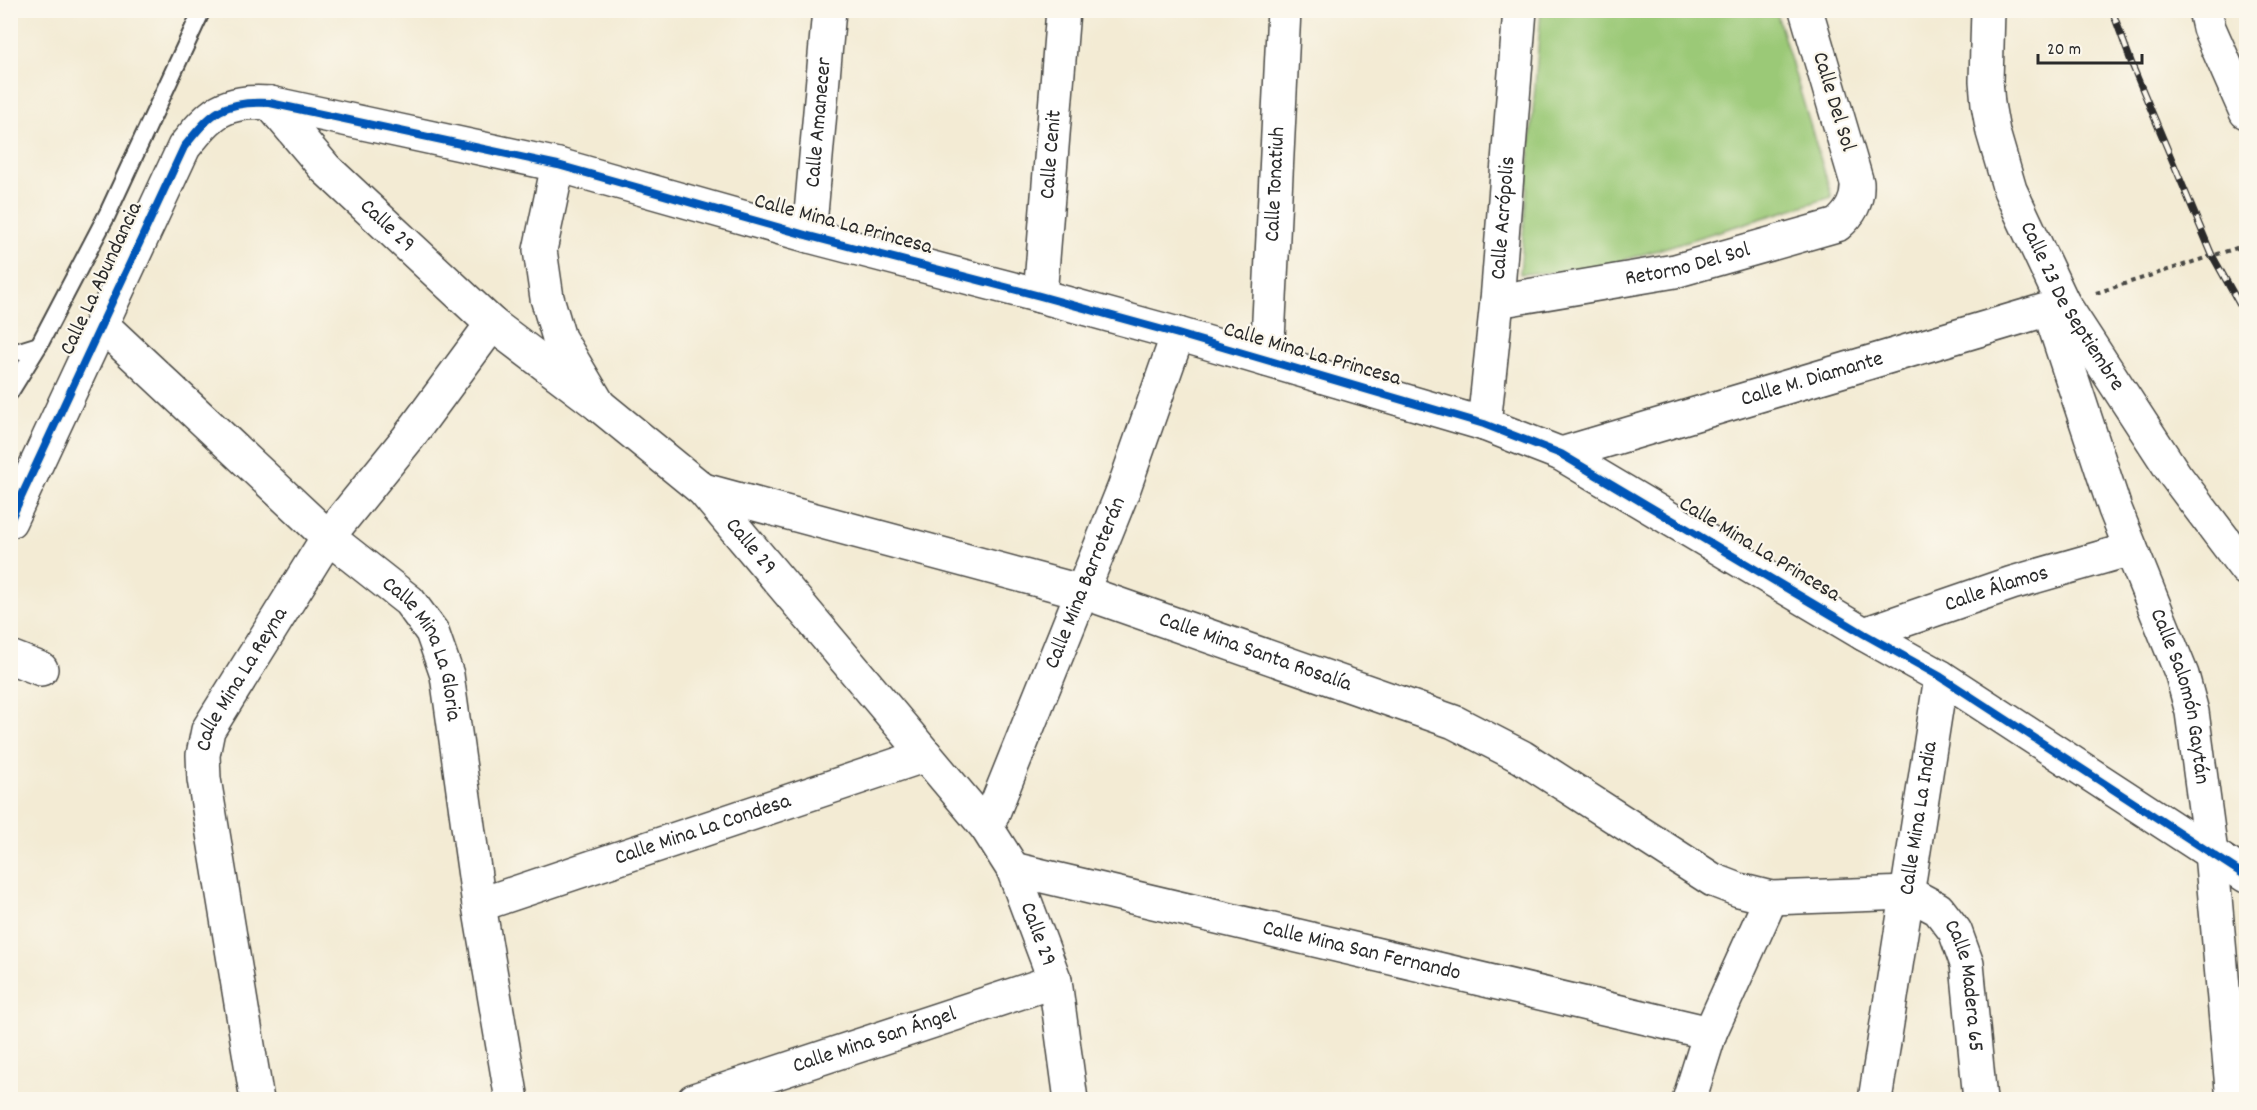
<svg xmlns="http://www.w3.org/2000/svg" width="2257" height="1110" viewBox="0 0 2257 1110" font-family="Dekko,sans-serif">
<rect width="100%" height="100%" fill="#fbf7ec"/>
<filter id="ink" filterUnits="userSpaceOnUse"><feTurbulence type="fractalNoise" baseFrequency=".0167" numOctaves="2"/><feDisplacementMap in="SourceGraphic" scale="12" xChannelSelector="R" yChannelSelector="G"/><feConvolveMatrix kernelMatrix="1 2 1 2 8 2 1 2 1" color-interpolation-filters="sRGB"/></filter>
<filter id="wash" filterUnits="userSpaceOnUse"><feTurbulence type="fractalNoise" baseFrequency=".008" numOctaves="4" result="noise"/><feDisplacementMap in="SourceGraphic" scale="24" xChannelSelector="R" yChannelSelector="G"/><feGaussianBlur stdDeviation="1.35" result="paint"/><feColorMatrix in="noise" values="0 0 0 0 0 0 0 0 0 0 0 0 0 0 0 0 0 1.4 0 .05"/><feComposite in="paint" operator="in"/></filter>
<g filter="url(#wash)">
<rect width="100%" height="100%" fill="#f3ebd4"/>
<!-- green -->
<path fill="#9bc977" stroke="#637a51" stroke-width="1.5" d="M1541,11H1776L1832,197L1588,271L1520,274Z"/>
</g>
<g filter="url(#ink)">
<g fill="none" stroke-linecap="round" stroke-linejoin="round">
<!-- service casing -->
<g stroke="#494844" stroke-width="20">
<g id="service">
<path d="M10,354L39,345"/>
<path d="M10,392L39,345L107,215L202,10"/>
</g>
</g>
<!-- minor casing -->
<g stroke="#494844" stroke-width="36">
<g id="minor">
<path id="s1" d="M1988,10L1986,81L1988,104L1993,132L2010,190L2063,303L2175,475L2246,569"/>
<path d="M558,165L540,250L547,298L559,338L599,405"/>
<path id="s2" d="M809,236L829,10"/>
<path id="s3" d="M1040,296L1063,10"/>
<path id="s4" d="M1497,301L1675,271L1837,225C1851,213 1858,201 1857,183L1806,10"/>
<path id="s5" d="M2049,309L2115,509L2182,675L2192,712L2211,853L2233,1100"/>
<path id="s6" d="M101,324L328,537L409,601L432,632L447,675L479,905L512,1100"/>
<path id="s7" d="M1267,360L1284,10"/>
<path id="s8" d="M1484,424L1497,301L1520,10"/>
<path id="s9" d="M1561,454L2049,309L2063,303"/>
<path id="s10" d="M703,490L1083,592L1454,722L1522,757L1713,880L1739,890L1771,898L1908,893L1938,909L1955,931L1967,964L1980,1100"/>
<path d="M10,521L184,147C212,112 223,100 270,103"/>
<path id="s11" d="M1864,634L2012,583L2131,549"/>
<path d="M10,657L41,669"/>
<path id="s12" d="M1013,869L1710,1033"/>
<path id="s13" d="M479,905L926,755"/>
<path id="s14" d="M257,1100L204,779L203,755L208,730L328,537L408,438L492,324"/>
<path id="s15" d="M694,1100L1055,981"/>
<path d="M1689,1100L1710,1033L1771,898"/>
<path id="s16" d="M1875,1100L1941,677"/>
</g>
</g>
<!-- tertiary casing -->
<g stroke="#494844" stroke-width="36">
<g id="tertiary">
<path d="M270,103L558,165L809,236L1040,296L1178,334L1484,424L1561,454L1864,634L1941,677L2246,876"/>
<path id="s17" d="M270,103L325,168L492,324L599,405L703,490L987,828L1013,869L1055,981L1071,1100"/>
<path id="s18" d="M987,828L1124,488L1178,334"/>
</g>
</g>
<!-- primary casing -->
<g stroke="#494844" stroke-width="36">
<path id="primary" d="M2205,10L2209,28L2246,112"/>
</g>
<!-- path -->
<path stroke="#494844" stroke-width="4" stroke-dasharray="4.5 4.5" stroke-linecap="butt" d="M2096,293L2246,245"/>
<!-- service -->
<use href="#service" stroke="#fff" stroke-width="16"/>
<!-- minor -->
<use href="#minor" stroke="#fff" stroke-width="33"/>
<!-- tertiary -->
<use href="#tertiary" stroke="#fff" stroke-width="33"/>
<!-- primary -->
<use href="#primary" stroke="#fff" stroke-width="33"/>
<!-- rail casing -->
<g stroke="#2b2b2b" stroke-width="7">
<path id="rail" d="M2112,10L2133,67L2212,255L2246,316"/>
</g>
<!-- rail -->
<use href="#rail" stroke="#fbf7ec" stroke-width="4.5" stroke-dasharray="14" stroke-linecap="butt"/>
<!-- cycleway casing -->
<g stroke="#fbf7ec" stroke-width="11">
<path id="cycleway" d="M10,521L184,147C212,112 223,100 270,103L558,165L809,236L1040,296L1178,334L1484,424L1561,454L1864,634L1941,677L2246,876"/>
</g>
<!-- cycleway -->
<use href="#cycleway" stroke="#0057b8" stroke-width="8"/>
</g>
</g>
<g text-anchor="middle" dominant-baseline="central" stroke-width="4.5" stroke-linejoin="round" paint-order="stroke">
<!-- street labels -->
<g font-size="22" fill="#2b2b2b" stroke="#fbf7ec">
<text transform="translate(1833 102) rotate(73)">Calle Del Sol</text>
<text stroke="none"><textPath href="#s2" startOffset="114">Calle Amanecer</textPath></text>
<text stroke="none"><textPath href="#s3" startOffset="142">Calle Cenit</textPath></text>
<text stroke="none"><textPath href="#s7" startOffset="176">Calle Tonatiuh</textPath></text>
<text stroke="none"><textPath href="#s8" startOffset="207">Calle Acrópolis</textPath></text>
<text transform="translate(843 225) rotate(15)">Calle Mina La Princesa</text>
<text stroke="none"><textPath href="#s17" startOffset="170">Calle 29</textPath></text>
<text stroke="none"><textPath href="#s4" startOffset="194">Retorno Del Sol</textPath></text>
<text transform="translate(102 279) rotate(-65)">Calle La Abundancia</text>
<text stroke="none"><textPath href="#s1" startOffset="315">Calle 23 De Septiembre</textPath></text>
<text transform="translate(1312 355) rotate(16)">Calle Mina La Princesa</text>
<text stroke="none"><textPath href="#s9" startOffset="262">Calle M. Diamante</textPath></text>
<text stroke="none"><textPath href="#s17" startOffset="656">Calle 29</textPath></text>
<text transform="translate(1759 550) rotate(31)">Calle Mina La Princesa</text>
<text stroke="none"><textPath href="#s18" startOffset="264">Calle Mina Barroterán</textPath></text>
<text stroke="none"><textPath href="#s11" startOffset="140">Calle Álamos</textPath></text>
<text stroke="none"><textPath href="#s10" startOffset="576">Calle Mina Santa Rosalía</textPath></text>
<text stroke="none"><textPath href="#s6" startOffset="464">Calle Mina La Gloria</textPath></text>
<text stroke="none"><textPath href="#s14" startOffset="435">Calle Mina La Reyna</textPath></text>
<text stroke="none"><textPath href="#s5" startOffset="410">Calle Salomón Gaytán</textPath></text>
<text stroke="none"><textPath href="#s16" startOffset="285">Calle Mina La India</textPath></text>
<text stroke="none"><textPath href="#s13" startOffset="236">Calle Mina La Condesa</textPath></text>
<text stroke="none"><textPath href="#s17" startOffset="1142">Calle 29</textPath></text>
<text stroke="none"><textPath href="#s12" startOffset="358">Calle Mina San Fernando</textPath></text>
<text stroke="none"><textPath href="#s10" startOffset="1406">Calle Madera 65</textPath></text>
<text stroke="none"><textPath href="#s15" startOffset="190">Calle Mina San Ángel</textPath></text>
</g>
</g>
<!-- margin -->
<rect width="2257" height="1110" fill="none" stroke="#fbf7ec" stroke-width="36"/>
<!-- scale -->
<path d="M2038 54v9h104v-9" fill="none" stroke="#2b2b2b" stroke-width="3"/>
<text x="2047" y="54" font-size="18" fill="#2b2b2b" stroke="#fbf7ec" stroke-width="4.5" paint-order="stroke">20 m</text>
</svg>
